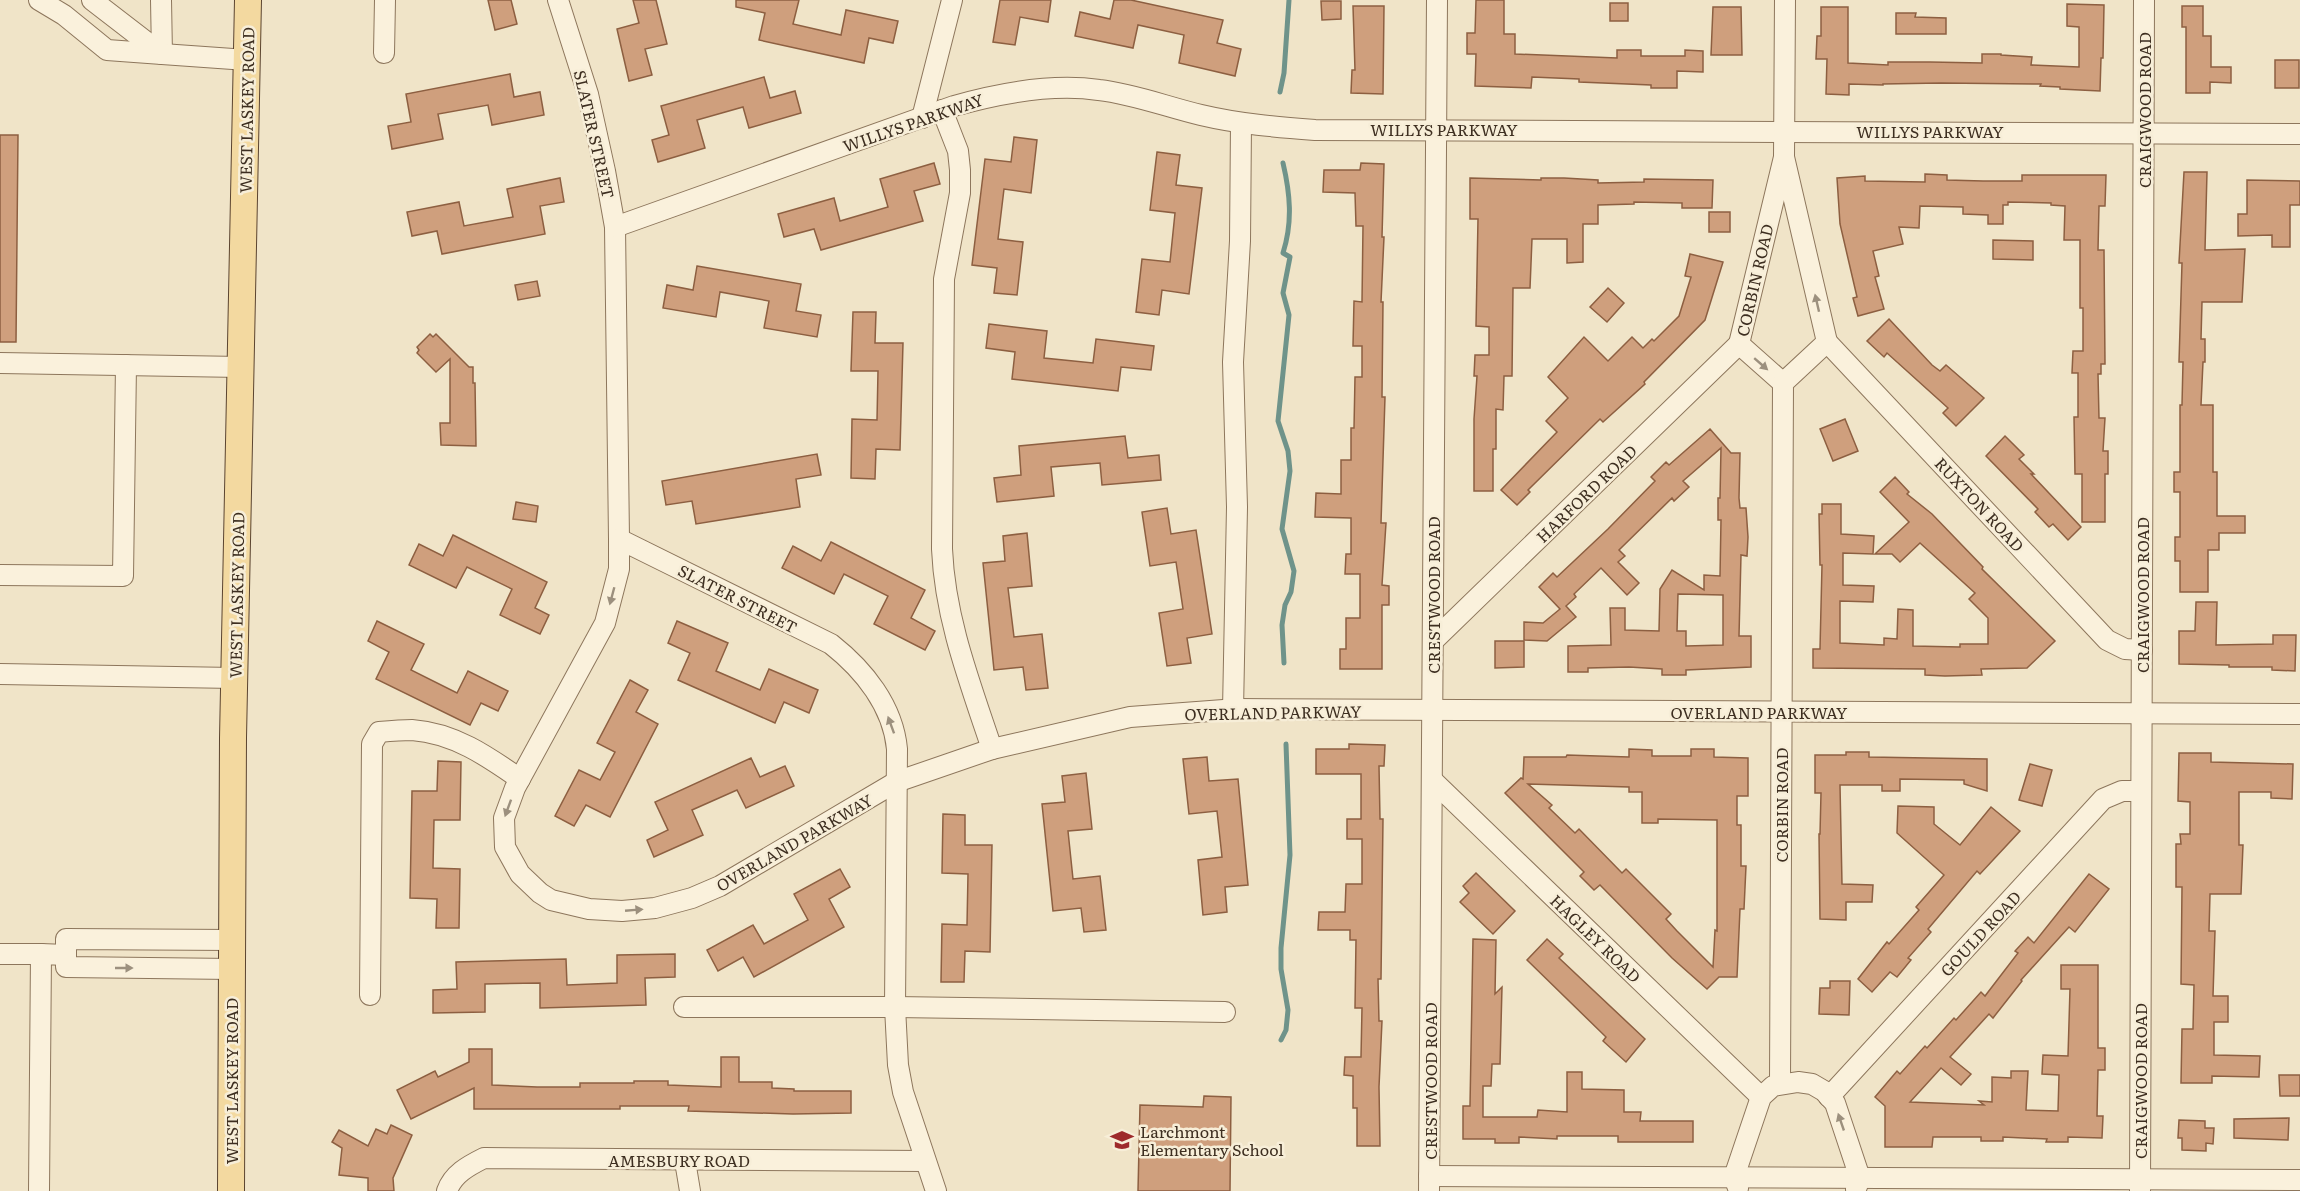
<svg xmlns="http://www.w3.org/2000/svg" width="2300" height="1191" viewBox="0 0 2300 1191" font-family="Literata,serif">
<rect width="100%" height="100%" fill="#f0e4c8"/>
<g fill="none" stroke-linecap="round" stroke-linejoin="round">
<!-- stream -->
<g stroke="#6f938a" stroke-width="5">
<path d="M1280,92L1284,73L1289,0"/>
<path d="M1283,163C1290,193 1293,222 1283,253L1290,257L1283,293L1289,315L1278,421L1288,451L1290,471L1282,529L1294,571L1291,592L1285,605L1282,625L1284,663"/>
<path d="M1281,1040L1286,1030L1288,1010L1281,969V948L1290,855L1286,744"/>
</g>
</g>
<!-- building -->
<g fill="#cf9f7d" stroke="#8d5f41" stroke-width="1.5" fill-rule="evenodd">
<path d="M488,0H511L517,24L495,30Z"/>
<path d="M633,0H656L667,44L645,49L652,75L629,81L617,29L639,23Z"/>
<path d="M736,0H799L793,24L841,35L846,10L898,21L893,43L869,38L864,63L759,40L765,13L736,7Z"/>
<path d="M1000,0H1051L1048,22L1020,17L1015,45L993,42Z"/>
<path d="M1114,0H1131L1223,20L1217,43L1241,49L1235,76L1179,63L1184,35L1138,25L1133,48L1075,36L1080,12L1110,19Z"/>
<path d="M1476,0H1504V34H1515V54L1617,58V50H1641V56H1685V50L1703,51V72L1677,71V88H1651V85L1579,82V79L1532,77L1531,88L1475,86L1476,54H1467V33H1475Z"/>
<path d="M1321,1H1341V19L1322,20Z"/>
<rect x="1610" y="3" width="18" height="18"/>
<path d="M2067,4L2104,5L2103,58H2101L2100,91L2060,89V87L2040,86L2041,84L1941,83L1883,84V85L1849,84V95L1826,94L1827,59H1816L1817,36H1821V7H1848V63L1888,65V62H1930L1982,63V54H2001V55L2032,57L2031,65L2079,67V27L2067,26Z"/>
<path d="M1353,6H1384L1383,94L1351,93L1352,70H1355Z"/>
<path d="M2182,6H2203V36H2211V67H2231V83L2210,82V93H2186V27H2182Z"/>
<path d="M1713,7H1741L1742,55H1711Z"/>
<path d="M1896,13H1916L1915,17L1946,18V34H1896Z"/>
<rect x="2275" y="60" width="24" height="28"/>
<path d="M510,74L514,97L540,92L544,115L492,125L488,105L438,114L443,139L392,149L388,126L411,122L406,94Z"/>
<path d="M764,77L770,98L795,91L801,113L749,128L743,107L697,120L705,148L658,162L652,140L669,135L661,106Z"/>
<path d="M0,135H18L16,342H0Z"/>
<path d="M1014,137L1037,140L1031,193L1004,189L998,239L1023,242L1017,295L994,293L997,268L972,265L985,159L1011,162Z"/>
<path d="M1157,152L1180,155L1176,185L1202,188L1189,294L1162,290L1159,315L1136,312L1142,259L1170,262L1175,213L1150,210Z"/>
<path d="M934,163L940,184L914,191L923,221L821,250L814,229L784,237L778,214L834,198L840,221L888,207L880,179Z"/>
<path d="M1361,163L1384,164L1382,237H1384L1381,302H1383L1382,397H1385L1381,523H1386L1382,585L1389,586V605H1382V669H1340V649H1346V618H1360V574H1345L1346,554H1351V518L1315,517L1316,493L1341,494V460H1351V428H1354L1355,377H1362V346H1353L1354,301L1362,302L1363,226H1356L1355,193L1323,192L1324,170H1360Z"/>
<path d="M2184,172H2207L2205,250L2245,249L2242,302H2202L2201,339H2205V362H2203L2201,405H2213V472H2217V516H2245V533H2219V550H2208V592H2180V561H2175V537H2180V492H2174V472H2180V405H2182L2183,362H2179L2182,263H2179Z"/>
<path d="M1925,174L1947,175V180L1983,181H2022V175H2106L2105,206H2099L2098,250H2104L2105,364H2101V374H2098L2099,418H2105L2103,451H2108V474H2105V522H2082V474H2075L2074,417H2078V373H2072L2073,351H2083V308H2080V240H2064L2065,206L2051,205V203L2008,202V205H2003V224H1988V215L1963,214V207L1920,206L1919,228L1899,227L1903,244L1873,251L1879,276L1875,277L1884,309L1858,316L1853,298L1857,297L1840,224L1837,178L1865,176V181L1925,182Z"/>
<path d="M560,178L564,202L540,206L545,234L442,254L437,231L412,236L407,212L459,202L464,226L513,217L507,189Z"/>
<path d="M1470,178L1541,180V178H1564L1598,180V183L1644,182V179L1713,180L1712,208H1682V203L1634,202V204L1598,205V224H1583V262L1567,263V239H1532L1530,288H1513L1512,376H1504L1503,410L1496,409V449H1493V491H1474V419L1477,376H1474L1475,355H1489V327L1476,326L1478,219H1470Z"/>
<path d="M2247,180L2300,181V205H2290V247H2272V235L2238,236V214H2247Z"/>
<rect x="1709" y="212" width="21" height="20"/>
<path d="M1993,240L2033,241V260L1993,259Z"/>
<path d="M1690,254L1723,262L1705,320L1644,382L1645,384L1603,422L1600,419L1528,490L1530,492L1517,505L1501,490L1557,432L1546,421L1568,398L1548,377L1584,337L1608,361L1632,337L1643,348L1652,339L1654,341L1679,316L1691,277L1685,276Z"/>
<path d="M697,266L801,284L796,311L821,315L817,337L764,328L769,301L720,292L716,317L663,308L667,285L693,290Z"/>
<path d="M537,281L540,296L518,300L515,285Z"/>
<path d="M1608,288L1624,303L1607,322L1590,307Z"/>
<path d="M853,312H876L875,343H903L900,450L876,449L875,479L851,478L852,419L877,420L878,371H851Z"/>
<path d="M1889,319L1932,365L1940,371L1946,365L1984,398L1956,426L1943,413L1948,408L1887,353L1884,357L1867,341Z"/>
<path d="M989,324L1047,331L1044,358L1093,363L1096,339L1154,346L1151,370L1121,367L1118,391L1012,379L1015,352L986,348Z"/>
<path d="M430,334L433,337L436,334L469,367H473V383H475L476,446L441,445L440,423H450V359L436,372L417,353L419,350L417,347Z"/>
<path d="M1845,419L1858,451L1833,461L1820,429Z"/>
<path d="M1710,429L1731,453H1740L1739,498L1740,508H1746L1748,537L1747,556L1741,555L1739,636H1751V667L1686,670V675H1662V669L1629,667L1588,668V672H1568V646L1611,645L1610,608H1625V630L1659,631L1660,589L1672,570L1704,590V575L1720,576L1721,520H1718V498H1720L1721,448L1683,481L1689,487L1674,501L1672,498L1619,550L1625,556L1618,562L1639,583L1627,595L1601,568L1574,594L1576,597L1566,606L1576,617L1547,641L1524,640V622L1543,623L1560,609L1539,587L1553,573L1557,577L1608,529L1655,481L1651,477L1666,462L1669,465ZM1678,594L1723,595V645L1686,646V631H1677Z"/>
<path d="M1125,436L1128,458L1159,455L1161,480L1102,485L1100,463L1051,467L1054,496L997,502L994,478L1021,475L1019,446Z"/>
<path d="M2005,436L2024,455L2019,459L2034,474H2031L2081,527L2068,540L2053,524L2049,527L2035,512L2038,509L1986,456Z"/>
<path d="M817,454L821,475L796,479L800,507L696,524L692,501L666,505L662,481Z"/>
<path d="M1895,477L1909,492L1907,494L1932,514L1983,567L1982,569L2055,641L2027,668L1981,669L1982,675L1945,676L1925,675V669L1813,668V649H1820L1822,565H1820L1819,514H1822V504H1841V534L1874,536L1873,554L1843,553V585L1874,586L1873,602L1840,601V643L1884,645V638L1897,639L1898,609L1913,610V646L1960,647V644H1988V618L1969,599L1975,593L1920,543L1900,562L1892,554H1875L1909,522L1880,492Z"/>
<path d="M516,502L538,506L536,522L513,519Z"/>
<path d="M1167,508L1171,534L1196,530L1212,634L1187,638L1191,663L1167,666L1159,613L1183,609L1176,562L1150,566L1142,512Z"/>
<path d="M1027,533L1032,586L1008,588L1014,637L1042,634L1048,688L1026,690L1023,667L994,670L983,563L1005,561L1003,536Z"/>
<path d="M453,535L547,582L535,608L549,615L540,634L500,615L512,589L467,567L456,588L409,565L419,544L443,556Z"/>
<path d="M831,542L925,590L911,618L935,631L925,650L874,624L888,596L844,574L834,594L782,568L793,546L821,561Z"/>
<path d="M2196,602H2217L2216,645L2273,644V635H2296L2295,671L2272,670V667H2229V665L2179,664V631H2195Z"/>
<path d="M377,621L424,644L411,670L457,693L468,671L508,691L498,711L481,703L470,725L376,679L389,652L368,641Z"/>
<path d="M677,621L728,643L716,671L760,690L769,669L818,690L809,713L784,702L775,723L678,680L690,653L668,643Z"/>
<path d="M1495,641H1524V667L1495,668Z"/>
<path d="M630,680L648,690L636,712L658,724L610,817L586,805L574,826L555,816L579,770L600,780L615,752L597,743Z"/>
<path d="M1349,744L1385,745L1384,766H1379L1380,819H1383L1381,979H1378L1379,1021H1382L1379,1087L1380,1146H1357V1108H1353V1076L1344,1075L1345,1057H1361L1362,1008H1355L1356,940H1350V930H1318L1319,912H1345L1346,884H1362V839H1347V819H1361V774H1316V749H1349Z"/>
<path d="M1629,749L1652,750V756H1691V749H1714V757L1748,758V796H1737V825H1741V866H1746L1744,909H1740L1737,977H1719L1707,989L1672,958L1600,885L1594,890L1580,876L1584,872L1505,793L1521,778L1523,779L1524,757H1566L1567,755L1629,757ZM1528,784L1629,787V792H1642V823H1658V819L1717,820V931L1715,930L1713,967L1677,931L1666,919L1671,914L1626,869L1622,873L1579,829L1575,833L1549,808L1552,805Z"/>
<path d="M1846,752H1869V757L1987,759V791L1964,784V780L1900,779V791H1882V785H1840L1842,884L1873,885L1872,902H1846V920L1820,919L1819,834H1820L1821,793H1815V755H1846Z"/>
<path d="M2179,753H2211V762L2293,764L2292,799L2271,798V792H2239V845H2243L2241,894H2210L2209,931H2215L2213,996H2228V1022H2214V1055L2260,1056L2259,1077L2212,1076V1083H2181L2182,1029H2193L2194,985L2181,984L2182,887H2176V844H2181L2180,834H2190V802L2178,801Z"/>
<path d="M1207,757L1209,781L1238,779L1248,885L1225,887L1227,912L1203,915L1198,860L1222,857L1217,811L1189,814L1183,759Z"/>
<path d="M751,758L760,777L785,766L794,786L746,808L737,790L692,810L703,835L654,857L647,840L668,830L655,802Z"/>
<path d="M438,761L461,762L460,820H434L433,868L460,869L459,928H436L437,899L410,898L412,791H437Z"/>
<path d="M2030,764L2052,770L2042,806L2019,800Z"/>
<path d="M1086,773L1092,829L1068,831L1073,879L1100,876L1106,930L1084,932L1081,908L1053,911L1042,804L1065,802L1062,776Z"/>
<path d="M1898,806L1934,807V824L1960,845L1991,807L2020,831L1980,874L1977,871L1928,929L1931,932L1908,958L1911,960L1897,977L1890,972L1872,992L1858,979L1887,942L1889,944L1919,910L1916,907L1944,875L1897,833Z"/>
<path d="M943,814L965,815V845H992L990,952L965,951L964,982H941L942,924L967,925L968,874L942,873Z"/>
<path d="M840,869L850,887L829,899L844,927L754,977L743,957L718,971L707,950L753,925L764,944L808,920L794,894Z"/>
<path d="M1476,873L1515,911L1493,934L1460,902L1469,893L1463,886Z"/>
<path d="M2089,874L2109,889L2075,932L2069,927L2021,980L2022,981L1993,1018L1989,1014L1950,1057L1971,1074L1961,1085L1941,1068L1910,1102L1984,1105L1979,1101L1992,1102V1077L2011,1078V1071H2028L2026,1110L2058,1111L2059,1075L2042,1074L2043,1055L2068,1056L2070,989H2061V965H2098V1048H2105V1070H2098L2097,1116H2103L2102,1138L2068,1137V1142H2046L2047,1139L2003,1137V1141H1981V1137H1933L1932,1147H1885V1106L1875,1097L1897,1071L1900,1074L1925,1046L1927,1048L1954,1018L1956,1020L1981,992L1985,996L2018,953L2015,951L2028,937L2034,943Z"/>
<path d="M1473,939L1496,940L1495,994L1502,987L1500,1064H1492L1491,1086H1483V1117H1537L1538,1110L1567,1112V1072H1582V1089L1624,1090V1112H1641L1640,1121H1693V1142H1618V1136H1557V1139L1519,1137V1143H1495V1139H1463V1106H1470Z"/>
<path d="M1547,939L1563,954L1559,958L1645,1039L1626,1062L1603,1041L1606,1037L1527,960Z"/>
<path d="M675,954V977L645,978L646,1005L540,1008V983L485,984V1012L433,1013V990L457,989L456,962L566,959L567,985L617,983V955Z"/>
<path d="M1830,981H1850L1849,1015L1819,1014L1820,988H1830Z"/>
<path d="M469,1049H492V1085L537,1087H580V1083H634V1081H668V1085L721,1087V1057H739V1082H772V1088L794,1089V1091H851V1113L793,1114L688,1111L689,1106H620V1109H474V1088L411,1119L397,1090L435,1071L438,1077L469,1062Z"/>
<path d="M2279,1075H2300V1096H2280Z"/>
<path d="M1204,1096L1231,1097L1230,1191H1138L1140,1105L1203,1107Z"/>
<path d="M2289,1118L2288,1140L2234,1138V1119Z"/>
<path d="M2179,1120L2205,1121V1128H2214L2213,1144L2206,1143V1151L2182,1150V1138H2178Z"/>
<path d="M391,1125L412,1135L393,1178L394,1191H368V1178L339,1175L342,1148L332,1142L339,1130L368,1146L376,1129L387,1134Z"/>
</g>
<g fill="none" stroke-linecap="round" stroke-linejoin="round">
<!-- minor casing -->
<g stroke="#8d765c" stroke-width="22">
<g id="minor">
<path d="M39,0L64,15L107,50L162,54L161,0"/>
<path d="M92,0L162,54L247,60"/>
<path d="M558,0L588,94L605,171L615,227L619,539V569L605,623L515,788L504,818L505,847L520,874L540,893L551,900L589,909L622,911L655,908L692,898L720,886L896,782L992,749L1130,717L1237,709L2300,714"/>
<path d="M384,53L385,0"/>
<path d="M942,110L958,151L960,170V193L944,279L942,549C945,619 970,683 992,749"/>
<path d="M922,118L952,0"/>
<path d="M615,227L954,106C1000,93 1051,83 1099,90C1134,94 1167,107 1201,115C1239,124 1276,127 1315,130L2300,134"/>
<path d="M1827,342L2107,640L2125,649L2142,650"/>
<path d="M1739,344L1784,157L1785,0"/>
<path d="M1739,344L1783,383"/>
<path d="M0,363L241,367"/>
<path d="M619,539L831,644C864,670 893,706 897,749L895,1007L898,1065L903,1092L936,1191"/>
<path d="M0,575L123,576L126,365"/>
<path d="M1433,641L1739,344"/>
<path d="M0,674L234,678"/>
<path d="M1233,710L1237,507L1233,362L1240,241L1241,123"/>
<path d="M1432,780L1761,1097"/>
<path d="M0,954H41"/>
<path d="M232,969L66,967V939L232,940"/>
<path d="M370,995L372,744L379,732C390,731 401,730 412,730C454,733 487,756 520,779"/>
<path d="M684,1007H895L1225,1012"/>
<path d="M1780,1083L1783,383L1827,342L1784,157"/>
<path d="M1829,1097L2103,799L2122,791H2141"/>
<path d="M685,1161L690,1191"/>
<path d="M1429,1176L2300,1180"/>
<path d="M1738,1188L1734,1177L1761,1097L1773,1086L1798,1082L1812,1084L1824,1091L1835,1103L1860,1178L1856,1189"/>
<path d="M39,1191L41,954L66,955"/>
<path d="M447,1191C453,1174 468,1166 484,1158L924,1161"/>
<path d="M1429,1191L1437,0"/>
<path d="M2140,1191L2144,0"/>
</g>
</g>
<!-- major casing -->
<g stroke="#5b4430" stroke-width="28">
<path id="major" d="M231,1191L233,738L248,0"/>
</g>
<!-- minor -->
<use href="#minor" stroke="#faf1dc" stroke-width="20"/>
<!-- major -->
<use href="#major" stroke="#f3d9a0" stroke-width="26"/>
</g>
<!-- one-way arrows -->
<defs><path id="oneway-solid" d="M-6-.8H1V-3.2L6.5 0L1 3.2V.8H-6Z" transform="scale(1.5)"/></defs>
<g fill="#9c907e">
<use href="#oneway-solid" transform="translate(1817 303) rotate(-103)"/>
<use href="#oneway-solid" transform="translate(1761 364) rotate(41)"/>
<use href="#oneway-solid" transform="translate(612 596) rotate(105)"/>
<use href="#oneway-solid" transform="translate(891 725) rotate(-110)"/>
<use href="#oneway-solid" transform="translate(508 808) rotate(110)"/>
<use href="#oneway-solid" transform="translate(634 910) rotate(-5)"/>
<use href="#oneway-solid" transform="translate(124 968)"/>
<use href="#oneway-solid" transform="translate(1841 1122) rotate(-109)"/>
</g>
<!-- icons -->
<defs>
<g id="school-bare" transform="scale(1.8)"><path d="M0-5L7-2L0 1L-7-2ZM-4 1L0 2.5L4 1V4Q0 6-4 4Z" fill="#9e2a2b" stroke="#f7eed8" stroke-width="2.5" paint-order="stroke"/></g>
</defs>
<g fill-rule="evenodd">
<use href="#school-bare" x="1122" y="1140"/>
</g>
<g text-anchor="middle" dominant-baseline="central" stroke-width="5" stroke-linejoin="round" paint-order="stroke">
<!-- street labels -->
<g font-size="16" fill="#3d2e20" stroke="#f7eed8">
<text transform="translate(246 110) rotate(-89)">WEST LASKEY ROAD</text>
<text transform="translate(2144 110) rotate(-90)">CRAIGWOOD ROAD</text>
<text transform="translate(913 122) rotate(-19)">WILLYS PARKWAY</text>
<text x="1444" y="129">WILLYS PARKWAY</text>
<text x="1930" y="131">WILLYS PARKWAY</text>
<text transform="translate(595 134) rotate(77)">SLATER STREET</text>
<text transform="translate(1754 280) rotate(-77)">CORBIN ROAD</text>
<text transform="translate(1586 493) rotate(-44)">HARFORD ROAD</text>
<text transform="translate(1980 504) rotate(47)">RUXTON ROAD</text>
<text transform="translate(236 595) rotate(-89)">WEST LASKEY ROAD</text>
<text transform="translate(1433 595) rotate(-90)">CRESTWOOD ROAD</text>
<text transform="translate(2142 595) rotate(-90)">CRAIGWOOD ROAD</text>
<text transform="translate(738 598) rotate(27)">SLATER STREET</text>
<text transform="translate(1273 712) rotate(-1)">OVERLAND PARKWAY</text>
<text x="1759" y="712">OVERLAND PARKWAY</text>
<text transform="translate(1781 805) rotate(-90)">CORBIN ROAD</text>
<text transform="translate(794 842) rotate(-30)">OVERLAND PARKWAY</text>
<text transform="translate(1980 933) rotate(-47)">GOULD ROAD</text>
<text transform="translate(1596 938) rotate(44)">HAGLEY ROAD</text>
<text transform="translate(231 1081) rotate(-90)">WEST LASKEY ROAD</text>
<text transform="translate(1430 1081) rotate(-90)">CRESTWOOD ROAD</text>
<text transform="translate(2140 1081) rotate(-90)">CRAIGWOOD ROAD</text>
<text x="679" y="1160">AMESBURY ROAD</text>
</g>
<!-- poi labels -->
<g font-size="16" fill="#3d2e20" stroke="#f7eed8" text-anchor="start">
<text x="1140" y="1131">Larchmont<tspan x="1140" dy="18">Elementary School</tspan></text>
</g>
</g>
</svg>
